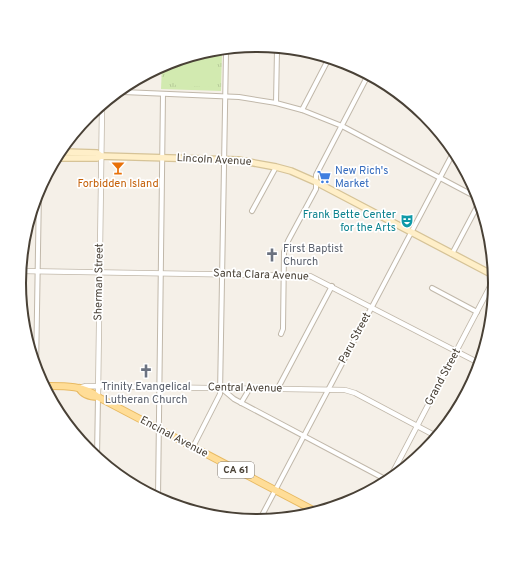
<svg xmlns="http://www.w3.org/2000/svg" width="514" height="567" viewBox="0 0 514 567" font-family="Overpass,sans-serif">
<defs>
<pattern id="park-tufts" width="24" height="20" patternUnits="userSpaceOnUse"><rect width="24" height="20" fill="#d2eab0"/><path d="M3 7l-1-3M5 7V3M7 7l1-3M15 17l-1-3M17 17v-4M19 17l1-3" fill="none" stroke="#b6ca98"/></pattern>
</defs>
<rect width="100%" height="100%" fill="#f5f0e8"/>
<!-- park -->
<path fill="url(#park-tufts)" d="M222,53L221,91L161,89L162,66L166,64Z"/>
<!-- garden -->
<path fill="#d2eab0" d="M206,56C215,64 216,73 215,86L210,87L176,86L175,84L176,62Z"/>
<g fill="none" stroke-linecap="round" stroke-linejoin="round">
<!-- minor casing -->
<g stroke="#c1b8aa" stroke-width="6">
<g id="minor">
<path d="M123,92L239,97L276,103L302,110L342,126L478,198"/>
<path d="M276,103L277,50"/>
<path d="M302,110L328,60"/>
<path d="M252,211L276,167"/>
<path d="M452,254L479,203"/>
<path d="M432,288L477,312"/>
<path d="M281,334L283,329L284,252L288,241L316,189V175L367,77"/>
<path d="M36,371L39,190"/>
<path d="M221,388L234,399L385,479"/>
<path d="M278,388L332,286"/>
<path d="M241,403L250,388"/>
<path d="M193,447L220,394L226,52"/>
<path d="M97,457L98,397"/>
<path d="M158,498L163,94"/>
<path d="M163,502L170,504"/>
<path d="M259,521L452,155"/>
</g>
</g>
<!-- tertiary casing -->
<g stroke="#c1b8aa" stroke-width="6">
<g id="tertiary">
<path d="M21,271L310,276L479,363"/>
<path d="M79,388L86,386L345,390L355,393L436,436"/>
<path d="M98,397L102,107"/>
<path d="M392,474L494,279"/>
</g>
</g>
<!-- secondary casing -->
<g stroke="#d6c397" stroke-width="8">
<g id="secondary">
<path d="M64,152L97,153L101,156"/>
<path d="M60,158H97L101,156L238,160L276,167L291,171L316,182L493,275"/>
</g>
</g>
<!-- primary casing -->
<g stroke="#e8ba63" stroke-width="8">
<g id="primary">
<path d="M44,386C62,386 84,385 98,397L313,510"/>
<path d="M79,388C83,395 90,397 98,397"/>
</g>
</g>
<!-- minor -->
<use href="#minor" stroke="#fff" stroke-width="4"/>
<!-- tertiary -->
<use href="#tertiary" stroke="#fff" stroke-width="4.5"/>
<!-- secondary -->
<use href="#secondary" stroke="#ffefc8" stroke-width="5.5"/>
<!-- primary -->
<use href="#primary" stroke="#ffdd97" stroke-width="6"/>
</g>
<!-- icons -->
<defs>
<g id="bar-bare" transform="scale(1.08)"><path d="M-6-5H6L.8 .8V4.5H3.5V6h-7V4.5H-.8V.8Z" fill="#e8710a" stroke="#fff" stroke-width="2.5" paint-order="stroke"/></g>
<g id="supermarket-bare" transform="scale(1.08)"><path d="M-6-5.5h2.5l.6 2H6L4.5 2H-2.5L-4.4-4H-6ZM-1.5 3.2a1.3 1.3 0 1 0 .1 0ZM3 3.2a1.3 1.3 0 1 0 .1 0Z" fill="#3f7fe0" stroke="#fff" stroke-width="2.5" paint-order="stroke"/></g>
<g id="theatre-bare" transform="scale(1.08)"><path d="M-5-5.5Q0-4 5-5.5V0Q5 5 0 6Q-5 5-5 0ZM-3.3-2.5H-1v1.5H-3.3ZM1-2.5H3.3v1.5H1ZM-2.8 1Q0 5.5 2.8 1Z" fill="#0f9aa8" stroke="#fff" stroke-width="2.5" paint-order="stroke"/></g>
<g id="church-bare" transform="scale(1.08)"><path d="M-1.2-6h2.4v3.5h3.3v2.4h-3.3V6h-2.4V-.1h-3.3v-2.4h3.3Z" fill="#6b7280" stroke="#fff" stroke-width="2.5" paint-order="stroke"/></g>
</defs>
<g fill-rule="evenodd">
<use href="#bar-bare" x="118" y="168"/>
<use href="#supermarket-bare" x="324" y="177"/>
<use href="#theatre-bare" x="407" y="221"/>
<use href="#church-bare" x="272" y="255"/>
<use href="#church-bare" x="146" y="371"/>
</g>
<g text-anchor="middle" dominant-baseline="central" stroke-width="3.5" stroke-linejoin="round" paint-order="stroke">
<!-- shield labels -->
<rect fill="#fff" stroke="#807a72" stroke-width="1" x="218" y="462" width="36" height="16" rx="3"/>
<g font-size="10" font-weight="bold" fill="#494136">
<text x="236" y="470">CA 61</text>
</g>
<!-- street labels -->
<g font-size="11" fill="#494136" stroke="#fff">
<text transform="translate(214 160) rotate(3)">Lincoln Avenue</text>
<text transform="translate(261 275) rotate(2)">Santa Clara Avenue</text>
<text transform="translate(99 282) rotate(-89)">Sherman Street</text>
<text transform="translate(355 338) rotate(-62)">Paru Street</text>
<text transform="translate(443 377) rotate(-62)">Grand Street</text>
<text transform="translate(245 388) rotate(1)">Central Avenue</text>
<text transform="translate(174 437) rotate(28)">Encinal Avenue</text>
</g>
<!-- shop labels -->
<g font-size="11" fill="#366cbe" stroke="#fff" text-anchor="start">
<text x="335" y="171">New Rich's<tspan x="335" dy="13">Market</tspan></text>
</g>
<!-- food labels -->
<g font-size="11" fill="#c56008" stroke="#fff">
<text x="118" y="184">Forbidden Island</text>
</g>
<!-- culture labels -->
<g font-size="11" fill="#0d838f" stroke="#fff" text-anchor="end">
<text x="396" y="215">Frank Bette Center<tspan x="396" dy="13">for the Arts</tspan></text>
</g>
<!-- worship labels -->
<g font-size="11" fill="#5b616d" stroke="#fff" text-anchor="start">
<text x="283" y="249">First Baptist<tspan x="283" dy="13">Church</tspan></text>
<text x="146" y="387" text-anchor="middle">Trinity Evangelical<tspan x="146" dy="13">Lutheran Church</tspan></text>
</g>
</g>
<!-- crop -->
<path d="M0 0H514V567H0ZM26 283a231 231 0 1 1 462 0a231 231 0 1 1-462 0Z" fill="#fff" fill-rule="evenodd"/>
<path fill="none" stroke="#494136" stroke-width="2" d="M26 283a231 231 0 1 1 462 0a231 231 0 1 1-462 0Z"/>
</svg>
